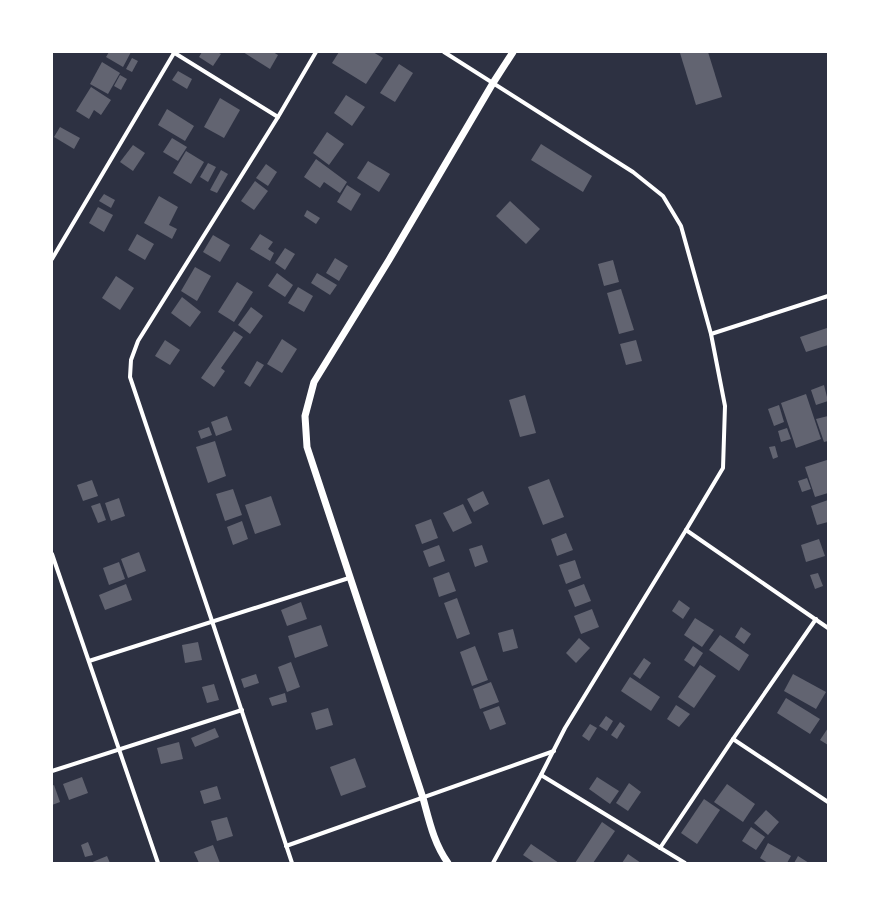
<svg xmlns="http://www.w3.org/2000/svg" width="880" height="915" viewBox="0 0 880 915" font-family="Montserrat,sans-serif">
<rect width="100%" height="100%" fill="#2d3142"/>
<!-- building -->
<g fill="#626471">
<path d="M109,52H131L123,67L106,57Z"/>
<path d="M202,52H217L221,54L213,66L199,57Z"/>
<path d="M243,52H273L278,55L270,69Z"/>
<path d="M339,52H373L383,58L366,84L332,63Z"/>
<path d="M683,52H708L722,97L696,105L680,53Z"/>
<path d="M132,58L138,61L132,72L126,69Z"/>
<path d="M102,62L120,73L108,94L90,84Z"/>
<path d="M399,64L413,73L395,102L380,93Z"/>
<path d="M178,71L192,79L187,89L172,80Z"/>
<path d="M120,75L127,79L121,90L114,86Z"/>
<path d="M91,87L111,100L101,115L94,110L89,119L76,111Z"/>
<path d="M346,95L365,107L352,126L334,113Z"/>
<path d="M220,98L240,110L224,138L204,127Z"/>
<path d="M167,109L194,126L185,141L158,125Z"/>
<path d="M60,127L80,138L74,149L54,137Z"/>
<path d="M327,132L344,144L329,165L313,153Z"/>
<path d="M172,138L187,147L178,161L163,152Z"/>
<path d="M541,144L592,176L583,192L531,160Z"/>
<path d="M133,145L145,153L133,171L120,162Z"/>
<path d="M186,151L204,162L191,184L173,173Z"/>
<path d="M316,159L347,182L340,193L324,182L320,188L304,177Z"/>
<path d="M368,161L390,174L379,192L357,178Z"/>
<path d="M208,163L216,167L208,182L200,177Z"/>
<path d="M266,164L277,172L268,186L256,178Z"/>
<path d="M221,170L228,174L217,193L210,190Z"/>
<path d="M255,181L268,191L254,210L241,201Z"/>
<path d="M347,185L361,194L351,211L337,202Z"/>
<path d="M104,194L115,200L111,208L99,201Z"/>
<path d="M159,196L178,207L169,225L177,229L172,239L144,223Z"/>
<path d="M510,201L540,229L526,244L496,216Z"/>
<path d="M98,207L113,215L104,232L89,223Z"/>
<path d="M307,210L320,218L316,224L304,216Z"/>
<path d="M137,234L154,244L145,260L128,250Z"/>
<path d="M260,234L273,242L268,249L274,253L270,261L250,249Z"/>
<path d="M213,235L230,245L220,262L203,252Z"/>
<path d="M285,248L295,254L285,270L275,263Z"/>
<path d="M335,258L348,266L339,281L326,273Z"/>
<path d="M613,260L619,282L604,286L598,264Z"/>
<path d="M195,267L211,276L197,301L181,291Z"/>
<path d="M277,273L293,285L285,297L268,286Z"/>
<path d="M317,273L337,285L330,295L311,283Z"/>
<path d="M116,276L134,288L120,310L102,298Z"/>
<path d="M237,282L253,292L234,322L218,312Z"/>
<path d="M298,287L313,296L304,312L288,303Z"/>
<path d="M621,289L634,330L619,334L607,293Z"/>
<path d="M182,297L201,312L190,327L171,313Z"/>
<path d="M251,307L263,316L250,334L238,325Z"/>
<path d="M827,328L828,345L806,352L800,337Z"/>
<path d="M234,331L243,337L221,368L225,371L214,387L201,378Z"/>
<path d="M282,339L297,349L282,373L267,364Z"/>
<path d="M165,340L180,350L170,365L155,356Z"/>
<path d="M636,340L642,361L626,365L620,344Z"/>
<path d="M257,361L264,365L250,387L244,383Z"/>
<path d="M824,385L828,401L816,405L811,390Z"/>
<path d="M806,394L821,439L796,448L781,403Z"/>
<path d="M525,395L536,433L520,437L509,400Z"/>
<path d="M779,405L784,422L774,426L768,409Z"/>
<path d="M227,416L232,430L216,436L211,422Z"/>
<path d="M828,416V441L824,442L816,419Z"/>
<path d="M209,427L212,435L201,439L198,431Z"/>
<path d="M787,428L791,439L781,442L778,431Z"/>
<path d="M215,441L226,476L208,483L196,447Z"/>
<path d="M775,446L778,457L773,459L769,447Z"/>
<path d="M827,460L828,493L815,497L805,467Z"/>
<path d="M807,478L811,489L802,492L798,481Z"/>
<path d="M549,479L564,517L543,525L528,487Z"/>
<path d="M92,480L98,496L83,501L77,485Z"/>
<path d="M233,489L242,515L225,521L216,494Z"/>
<path d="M483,491L489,504L474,512L467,499Z"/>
<path d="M271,496L281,525L255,534L245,505Z"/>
<path d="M119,498L125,516L111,521L105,503Z"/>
<path d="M828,500V522L817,525L811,506Z"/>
<path d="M100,503L106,520L98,523L91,506Z"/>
<path d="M463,504L472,523L453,532L443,513Z"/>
<path d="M431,519L438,538L422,544L415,525Z"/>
<path d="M242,521L248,539L233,545L227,527Z"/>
<path d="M566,533L573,550L557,556L551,539Z"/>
<path d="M819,539L825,556L806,562L801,545Z"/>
<path d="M439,545L445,561L429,567L423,551Z"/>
<path d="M482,545L488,562L475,567L469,549Z"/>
<path d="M139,552L146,571L128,578L121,559Z"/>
<path d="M575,560L581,578L566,584L559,565Z"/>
<path d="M119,562L125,579L109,585L103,568Z"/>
<path d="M449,572L456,591L439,597L433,578Z"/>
<path d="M818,573L823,586L815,589L810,575Z"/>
<path d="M126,584L132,600L105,610L99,595Z"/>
<path d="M584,584L591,601L575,607L568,590Z"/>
<path d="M457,598L470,634L457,639L444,603Z"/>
<path d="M679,600L690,608L683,619L672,611Z"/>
<path d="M301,602L307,619L287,626L281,610Z"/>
<path d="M592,609L599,627L581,634L574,616Z"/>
<path d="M695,618L714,630L702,647L684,635Z"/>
<path d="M321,625L328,646L295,658L288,636Z"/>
<path d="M741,627L751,634L744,644L735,637Z"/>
<path d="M513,629L518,648L503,652L498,633Z"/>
<path d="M720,635L749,655L739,671L709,650Z"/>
<path d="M579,638L590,648L576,663L566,653Z"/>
<path d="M198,642L202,660L185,663L182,645Z"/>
<path d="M475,646L488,680L472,686L460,652Z"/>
<path d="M693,646L703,653L694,667L684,660Z"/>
<path d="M644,658L651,663L640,679L633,674Z"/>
<path d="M291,662L300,687L287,692L278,667Z"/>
<path d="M700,665L716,676L694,708L678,697Z"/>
<path d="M256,674L259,683L244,688L241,679Z"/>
<path d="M793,674L826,692L816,709L784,691Z"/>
<path d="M630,677L660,697L651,711L621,691Z"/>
<path d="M491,682L499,702L480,709L473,689Z"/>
<path d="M214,684L219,700L207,703L202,687Z"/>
<path d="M285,693L287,702L272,706L269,698Z"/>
<path d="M786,698L820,719L810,734L777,713Z"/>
<path d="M676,705L690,714L679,727L667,719Z"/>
<path d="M499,706L506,724L490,730L483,712Z"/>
<path d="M328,708L333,725L316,730L311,713Z"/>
<path d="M606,716L613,721L607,731L599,726Z"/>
<path d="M620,722L625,726L617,739L611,735Z"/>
<path d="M590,724L597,728L589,741L582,736Z"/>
<path d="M215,728L219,737L195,747L191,738Z"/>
<path d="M828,728V745L820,740Z"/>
<path d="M179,742L183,759L161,764L157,748Z"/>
<path d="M355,758L366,787L341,796L330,767Z"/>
<path d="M82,777L88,793L69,800L63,784Z"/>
<path d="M597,777L619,791L610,804L589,789Z"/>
<path d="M629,783L641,792L628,811L616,803Z"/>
<path d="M727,784L755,804L743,822L714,802Z"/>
<path d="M54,785L60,802L52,805V786Z"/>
<path d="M217,786L221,799L204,804L200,791Z"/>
<path d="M704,799L720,810L697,844L681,833Z"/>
<path d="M766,810L779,822L768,835L754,823Z"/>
<path d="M227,817L233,836L217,841L211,821Z"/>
<path d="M602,822L615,831L593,863H575Z"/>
<path d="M751,827L765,837L756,850L742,841Z"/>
<path d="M88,842L93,855L85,857L81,845Z"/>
<path d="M768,843L791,856L787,863H768L760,858Z"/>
<path d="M531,844L559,863H535L523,855Z"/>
<path d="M213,845L220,863H199L194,852Z"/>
<path d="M628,854L641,863H622Z"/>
<path d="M107,856L110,863H90Z"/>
<path d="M798,856L809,863H794Z"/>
</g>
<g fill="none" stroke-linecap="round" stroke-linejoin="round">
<!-- minor -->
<g stroke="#fff" stroke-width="4">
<path d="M173,52L278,117"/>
<path d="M444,52L633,172L663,196L681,226L711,334L725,406L723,468L686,530L565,728L541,775L493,863"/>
<path d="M52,259L174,53"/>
<path d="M711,334L828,296"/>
<path d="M686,530L828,628"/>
<path d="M52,554L158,863"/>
<path d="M89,661L349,578"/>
<path d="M733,739L828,802"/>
<path d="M52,771L242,710"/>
<path d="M541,775L685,863"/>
<path d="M286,846L554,751"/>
<path d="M660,848L733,739L816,619"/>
<path d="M292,863L212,621L130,377L131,360L138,341L278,117L316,52"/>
</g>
<!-- tertiary -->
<path stroke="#fff" stroke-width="7" d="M448,863C434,844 429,820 423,798L307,447L305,416L314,382L389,260L493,83L513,52"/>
</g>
<!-- border -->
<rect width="880" height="915" fill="none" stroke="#ffffff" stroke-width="106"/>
</svg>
